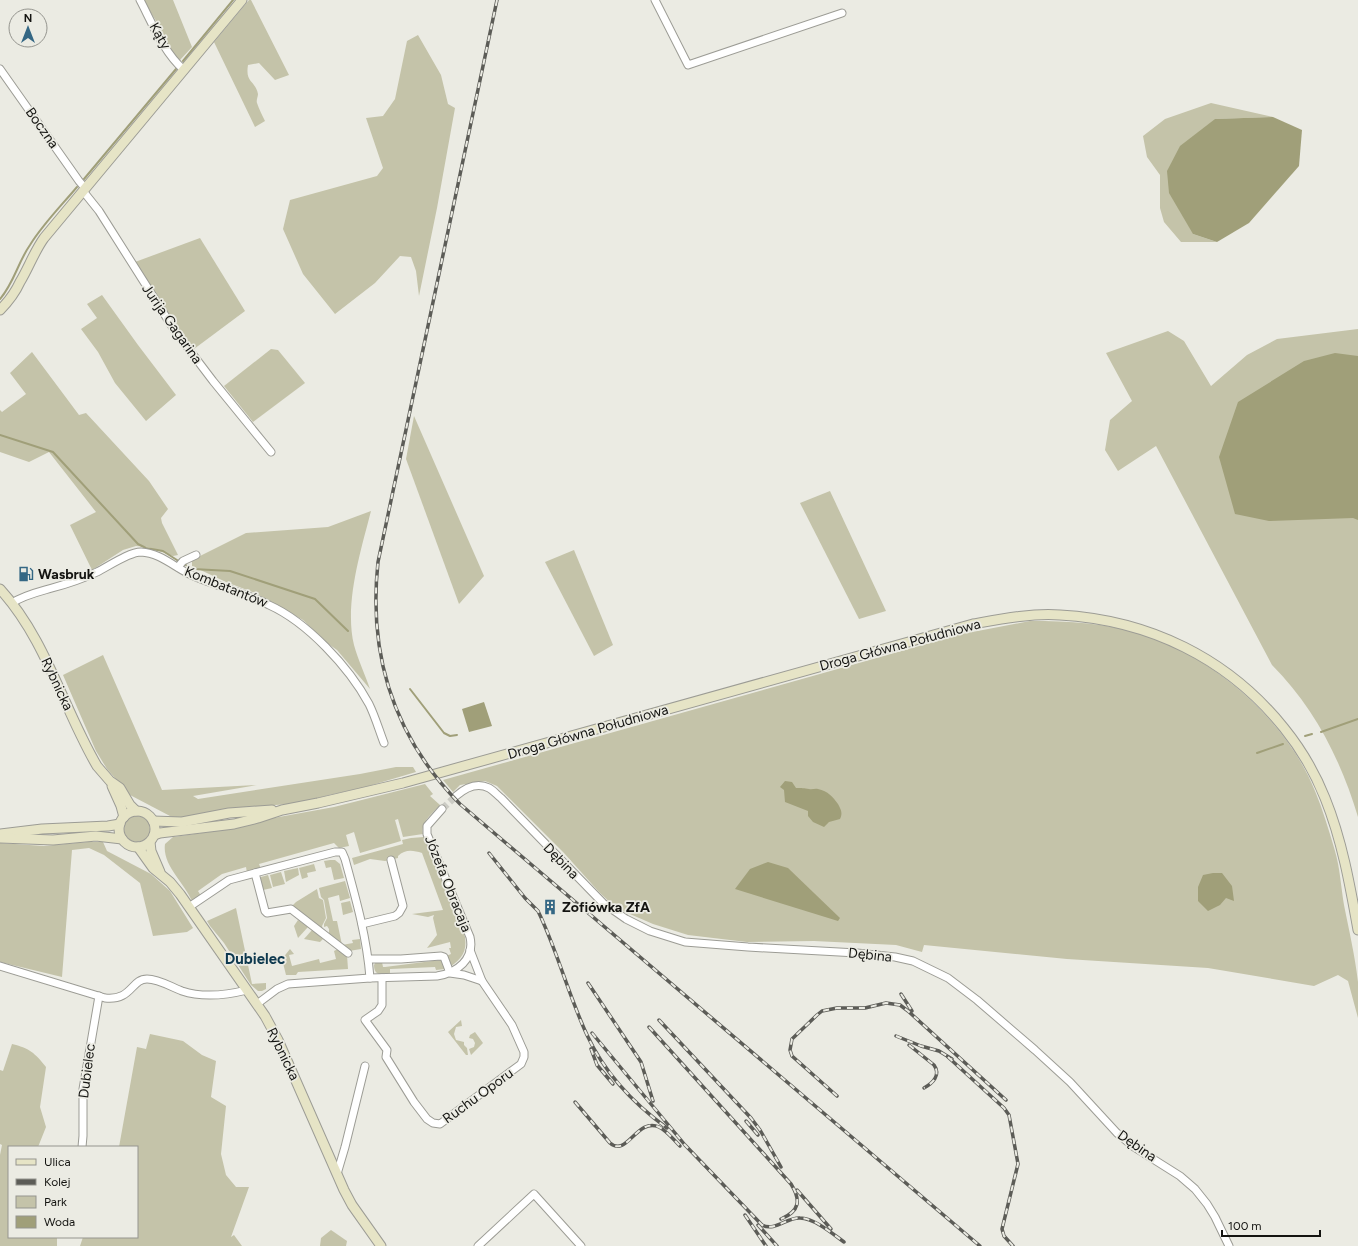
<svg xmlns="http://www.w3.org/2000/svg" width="1358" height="1246" viewBox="0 0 1358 1246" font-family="Figtree,sans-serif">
<rect width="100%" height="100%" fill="#ebebe3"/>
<!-- green -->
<g fill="#c4c3a9">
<path d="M143,0H173L192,47L180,60L175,58L158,24Z"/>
<path d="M249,0H251L289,75L275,80L259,63L248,65C245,83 255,80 258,94C258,97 256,100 257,103C259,109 262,115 265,121L255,127L214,42Z"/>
<path d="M418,35L441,75L448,104L455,108L437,208L419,296L416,271L411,257L400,256L375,283L335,314L303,274L283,229L290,200L377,176L383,168L366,118L383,116L395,99L407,41Z"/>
<path d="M1211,103L1273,117L1215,119L1193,234L1217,242H1181L1164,222L1160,208V175L1147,157L1143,136L1165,119Z"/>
<path d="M200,238L245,311L194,349L178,329L135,262Z"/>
<path d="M102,295L138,345L176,395L146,421L115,383L98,352L81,329L97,318L87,304Z"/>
<path d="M1358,329V817C1341,760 1314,707 1272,665L1156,446L1118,471L1105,450L1110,420L1132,401L1106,353L1168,331L1184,341L1211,386L1247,355L1277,339Z"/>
<path d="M271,349L278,350L305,383L253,422L224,386Z"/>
<path d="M32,352L79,415L86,413L149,481L168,509L161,518L162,523L178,555L173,556L148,547L136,546L123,550L92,570L70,525L96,512L49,452L29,462L0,452V410L2,412L26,394L10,373Z"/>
<path d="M414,416L484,576L459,604L406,459Z"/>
<path d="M830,491L886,611L859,619L800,503Z"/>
<path d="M371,511C361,550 344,604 354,645C358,660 365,674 370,689L337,650L327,643L303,620L255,593L226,582L192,566V560L246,533L328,527Z"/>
<path d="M574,550L613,645L594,656L545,562Z"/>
<path d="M1030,621C1069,621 1107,623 1144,635C1215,658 1287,721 1315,791C1323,810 1329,831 1335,851C1340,868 1341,887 1344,905C1349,930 1355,956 1358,982C1358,994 1358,1006 1358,1018L1348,981L1338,975L1314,986L1208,968L1067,959L924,945L922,952L896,945L814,941L747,942L688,935L653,924L616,908L599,892L564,853L497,786L485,781L460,785L453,792L443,780L962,634Z"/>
<path d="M103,655L162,790L257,785L193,796L198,799L360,774L396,767H413L416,772L362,788L329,795L301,803L225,809L203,813L179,820L170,816L130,795L107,769L96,751L63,675Z"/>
<path d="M425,784L433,794L430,796L440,805C433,813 420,822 423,834L403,837L398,819L395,820L401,841L360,853L354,832L346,835L349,846L339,848L334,843L259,864L261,869L247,873L246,867L222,874L198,891L201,896L192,901C184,882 162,865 165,844L173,837L237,828L268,819L334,807Z"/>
<circle cx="137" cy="829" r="13"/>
<path d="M424,837L465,937C467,952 462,958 450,967L446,956L451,954L449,948H451L450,942L427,948L437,935L433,918L434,915L428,917L412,914L443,910L422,853C413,850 405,849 398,856V858L385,861L370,859L354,865L352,858L403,844L402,840L411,838Z"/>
<path d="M88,842H103L107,851L151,874L170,891L193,928L187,932L153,936L140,883L104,855L89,848L72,850L62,977L0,962V843L44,846Z"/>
<path d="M330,860H335L340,864L344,878L334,880L331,867L326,868L324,861Z"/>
<path d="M314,864L316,871L307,873L308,877L302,879L299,868Z"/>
<path d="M298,868L299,875L286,882L284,871Z"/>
<path d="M281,872L285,884L273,887L270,875Z"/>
<path d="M268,875L272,888L263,890L260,879L261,877Z"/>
<path d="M345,881L350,898L340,901L339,895L328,898L333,921H337L342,945L353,943L352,940L360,939L361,949L349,951L329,935V929L327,926L324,927V924L327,918L324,900L321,897L319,888Z"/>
<path d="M317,889L319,898L323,900L326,918L322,926L323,930L292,906L296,902Z"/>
<path d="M350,901L353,912L343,915L341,903Z"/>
<path d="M236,908L252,984L266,983V989L262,991H258L251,985L224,943L210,926L207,921Z"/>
<path d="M298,920L308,927L298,938L294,926Z"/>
<path d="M312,930L323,939L320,942L304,939Z"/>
<path d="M290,949L294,954L289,955L292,966L319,959L320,963L336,959L334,951L338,949L347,955L348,969L298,972L296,975H286L282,959Z"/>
<path d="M440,960H442L445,969L436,970L435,967L390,969V974C382,975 374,976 374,965L376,962H382L383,967H385Z"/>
<path d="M461,1020L462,1026L456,1027L454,1034L456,1040L464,1042V1045L467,1048L468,1055H466L448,1032Z"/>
<path d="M475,1032L483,1043L471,1055L469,1049L474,1047L475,1043L473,1039L469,1038L470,1035Z"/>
<path d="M150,1034L183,1041L202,1055L216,1061L211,1097L226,1106L221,1154L226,1175L236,1187H249L231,1237L234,1235L242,1246H80L83,1237H137V1147H119L137,1047L146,1049Z"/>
<path d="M12,1044C29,1048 35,1053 46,1067L40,1107L46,1127L38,1147H9V1237H57V1246H0V1155L2,1145L0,1144V1070L3,1071Z"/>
<path d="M331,1230L347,1241L346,1246H320L321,1238Z"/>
</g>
<!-- water -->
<g fill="#a09f79">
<path d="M1273,117L1302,130L1299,166L1249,223L1217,242L1193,234L1169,193L1167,171L1180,146L1215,119Z"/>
<path d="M1335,353L1358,356V520L1353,518L1269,521L1235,514L1219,457L1238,402L1304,361Z"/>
<path d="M484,702L492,726L469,732L462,709Z"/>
<path d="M785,781L792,782L796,788C802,788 804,788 809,789C812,790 815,788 818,789C828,791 833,797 838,804C841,810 843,813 840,819L829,822L824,827L813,822L808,816V811L785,802L784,790L780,787Z"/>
<path d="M768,862L788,868L840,918L838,921L735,889L750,869Z"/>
<path d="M1213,873H1222L1232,886L1234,901L1226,898L1220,905L1208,911L1198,901V887L1203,875Z"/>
</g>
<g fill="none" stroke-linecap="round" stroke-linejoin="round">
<!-- stream -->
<g stroke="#a09f79" stroke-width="2">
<path d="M183,61L233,0"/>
<path d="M84,179L176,69"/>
<path d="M0,299C14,283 18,262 30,245C43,224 61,206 77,187"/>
<path d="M0,435L53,452L138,544L146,548L163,551L180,562"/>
<path d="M184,564L193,569L230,571L315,599L348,631"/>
<path d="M410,689L444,733L450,736L457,735"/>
<path d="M1321,732L1358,719"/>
<path d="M1305,736L1312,734"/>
<path d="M1257,753L1283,744"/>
</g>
<!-- street-tunnel -->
<path stroke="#cbcbc4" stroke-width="7" stroke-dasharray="7 3.5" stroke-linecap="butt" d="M442,809L456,796"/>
<!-- street casing -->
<g stroke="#9c9c95" stroke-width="9">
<g id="street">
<path d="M140,0C152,23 164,53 184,70"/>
<path d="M655,0L688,65L842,13"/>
<path d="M0,69L79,181L85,188"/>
<path d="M83,191L99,211L175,331L213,381L271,452"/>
<path d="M178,567L183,561L196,555"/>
<path d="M12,603C24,595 38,592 52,588C67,584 82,579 97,572C109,566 129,552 141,552C162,553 177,570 196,577C220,587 246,593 269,605C307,622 349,667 369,704C375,716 379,730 384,743"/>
<path d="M456,796C465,788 477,782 489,788C493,790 497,795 501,798L603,903L626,919L650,931L685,942L748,947L857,953L895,957L913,961L948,978L977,1000L1035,1050L1070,1082L1117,1133L1134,1147L1180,1176L1195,1189L1207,1204L1215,1217L1229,1246"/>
<path d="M189,907L229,880L255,873"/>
<path d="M362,924L395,916L399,913L403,906L391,860"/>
<path d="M348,953L291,909L267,913L265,911L255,873L335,852H342L345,859C356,899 367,938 370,978"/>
<path d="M369,959H401L441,956L444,957L450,973L464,975L482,981"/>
<path d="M0,966L105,998C132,1001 131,979 147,979C159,979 171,987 182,991C203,998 227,995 247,990"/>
<path d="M382,978V1005L378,1011L365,1020L387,1050L386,1057L414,1102L427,1119L433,1123L440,1124L521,1064L524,1057V1052L512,1025L482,981L470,950"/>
<path d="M257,1004L277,989L288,984L370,978L437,976C457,973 475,959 470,937L427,834V826L442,809"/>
<path d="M82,1147L83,1136V1089L99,996"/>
<path d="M337,1174L345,1147L365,1066"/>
<path d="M478,1246L534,1194L581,1246"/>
</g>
</g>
<!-- secondary casing -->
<g stroke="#9c9c95" stroke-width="11">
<g id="secondary">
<path d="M0,310C8,302 15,293 20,282C29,267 34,252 44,238L242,0"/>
<path d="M0,589C46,639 63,708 97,766L110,781L120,788L130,805L136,811"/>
<path d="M112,786L121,806L124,817"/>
<circle cx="137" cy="829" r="18"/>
<path d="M153,821L182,822L229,813L272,810"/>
<path d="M0,834L42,829L108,826L120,824"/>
<path d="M154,835L160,833L234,824L258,818L282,810L318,803L403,783L973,624C1001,619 1031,613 1060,615C1149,620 1228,658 1284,728C1301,749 1315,773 1325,798C1342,840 1350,885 1358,930"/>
<path d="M0,838L53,840L96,836L122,839"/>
<path d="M150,842L151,851L160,872"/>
<path d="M138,847L153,868L170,882L180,894L265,1016L278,1040L344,1190L352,1205L381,1246"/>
</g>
</g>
<!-- street -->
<use href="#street" stroke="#fff" stroke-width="7"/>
<!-- secondary -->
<use href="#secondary" stroke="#e6e4c6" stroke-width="9"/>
<!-- rail casing -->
<g stroke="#5c5c57" stroke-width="3.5">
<g id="rail">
<path d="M497,0L378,562C368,655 394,737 460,804L980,1246"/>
<path d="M489,853L525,898L538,911C557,950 568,994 587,1035C604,1072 634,1104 667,1128"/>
<path d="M588,983L641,1062L653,1101"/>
<path d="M901,994L912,1011"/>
<path d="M659,1020L751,1118L760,1130L781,1167"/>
<path d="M649,1027L791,1184C801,1200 800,1211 781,1219"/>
<path d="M592,1033L685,1145L762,1225C775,1232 787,1217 800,1218C814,1218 833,1234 844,1242"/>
<path d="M896,1036L921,1046L939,1051L952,1059"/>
<path d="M909,1045L934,1065C941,1075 933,1083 924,1088"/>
<path d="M591,1049L597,1065L613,1084"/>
<path d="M948,1057L1004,1108L1009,1115L1018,1164L1002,1229L1004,1236L1013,1246"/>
<path d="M837,1096L792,1056L790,1050L792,1039L817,1015L822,1011L837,1008H865L886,1003L900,1005L908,1011L1006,1100"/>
<path d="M575,1102L610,1143C627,1158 637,1117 659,1127C667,1131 674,1140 680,1146"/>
<path d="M746,1121L758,1135"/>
<path d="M797,1190L831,1229"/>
<path d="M745,1215L766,1246"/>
<path d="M758,1225L777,1246"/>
</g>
</g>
<!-- rail -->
<use href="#rail" stroke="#ebebe3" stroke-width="2" stroke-dasharray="6" stroke-linecap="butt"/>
</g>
<!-- icons -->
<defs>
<g id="fuel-bare" transform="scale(1.2)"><path d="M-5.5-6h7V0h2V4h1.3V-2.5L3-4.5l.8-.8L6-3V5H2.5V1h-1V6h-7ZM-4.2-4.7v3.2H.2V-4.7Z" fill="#346784" stroke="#ebebe3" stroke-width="2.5" paint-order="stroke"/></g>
<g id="building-bare" transform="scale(1.2)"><path d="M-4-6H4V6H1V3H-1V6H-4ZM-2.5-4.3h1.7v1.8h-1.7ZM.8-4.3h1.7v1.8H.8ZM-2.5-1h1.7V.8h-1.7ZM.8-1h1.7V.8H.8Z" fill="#346784" stroke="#ebebe3" stroke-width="2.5" paint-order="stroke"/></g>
</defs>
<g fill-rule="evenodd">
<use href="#fuel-bare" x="26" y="574"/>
<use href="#building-bare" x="550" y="907"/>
</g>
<g text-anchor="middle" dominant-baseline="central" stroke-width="3.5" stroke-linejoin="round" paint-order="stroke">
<!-- street labels -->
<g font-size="14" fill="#141411" stroke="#ebebe3">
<text transform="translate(160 36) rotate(60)">Kąty</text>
<text transform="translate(42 128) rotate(55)">Boczna</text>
<text transform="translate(172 324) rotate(55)">Jurija Gagarina</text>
<text transform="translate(226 587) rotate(22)">Kombatantów</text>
<text transform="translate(900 645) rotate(-15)">Droga Główna Południowa</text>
<text transform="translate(57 684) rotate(65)">Rybnicka</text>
<text transform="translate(588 732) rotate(-16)">Droga Główna Południowa</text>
<text transform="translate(561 861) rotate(46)">Dębina</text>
<text transform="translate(448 884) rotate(68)">Józefa Obracaja</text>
<text transform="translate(870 955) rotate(6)">Dębina</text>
<text transform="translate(283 1054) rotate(64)">Rybnicka</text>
<text transform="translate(87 1071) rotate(-83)">Dubielec</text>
<text transform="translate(478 1096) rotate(-36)">Ruchu Oporu</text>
<text transform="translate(1137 1146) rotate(35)">Dębina</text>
</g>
<!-- poi labels -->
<g font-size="14" font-weight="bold" fill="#141411" stroke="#ebebe3" text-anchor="start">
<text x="38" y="574">Wasbruk</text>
<text x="562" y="907">Zofiówka ZfA</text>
</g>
<!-- neighbourhood labels -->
<g font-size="15" font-weight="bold" fill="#0d384e" stroke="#ebebe3">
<text x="255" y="959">Dubielec</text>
</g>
</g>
<!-- legend -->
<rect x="8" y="1146" width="130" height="92" fill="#ebebe3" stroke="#95958f"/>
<rect x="16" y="1159" width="20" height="6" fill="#e6e4c6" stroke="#95958f"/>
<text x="44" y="1166" font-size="12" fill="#141411">Ulica</text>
<rect x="16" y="1179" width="20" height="6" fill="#5c5c57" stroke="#95958f"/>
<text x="44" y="1186" font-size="12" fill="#141411">Kolej</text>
<rect x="16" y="1196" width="20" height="12" fill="#c4c3a9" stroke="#95958f"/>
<text x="44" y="1206" font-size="12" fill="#141411">Park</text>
<rect x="16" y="1216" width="20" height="12" fill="#a09f79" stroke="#95958f"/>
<text x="44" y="1226" font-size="12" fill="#141411">Woda</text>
<!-- north arrow -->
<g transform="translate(28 28)"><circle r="19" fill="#ebebe3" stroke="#95958f"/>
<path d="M0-3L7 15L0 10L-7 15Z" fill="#346784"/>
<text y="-6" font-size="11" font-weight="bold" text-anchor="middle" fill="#141411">N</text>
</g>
<!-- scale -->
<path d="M1222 1230v6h98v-6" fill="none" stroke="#141411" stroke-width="2"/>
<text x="1228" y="1230" font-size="12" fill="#141411" stroke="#ebebe3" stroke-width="3" paint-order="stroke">100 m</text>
</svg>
